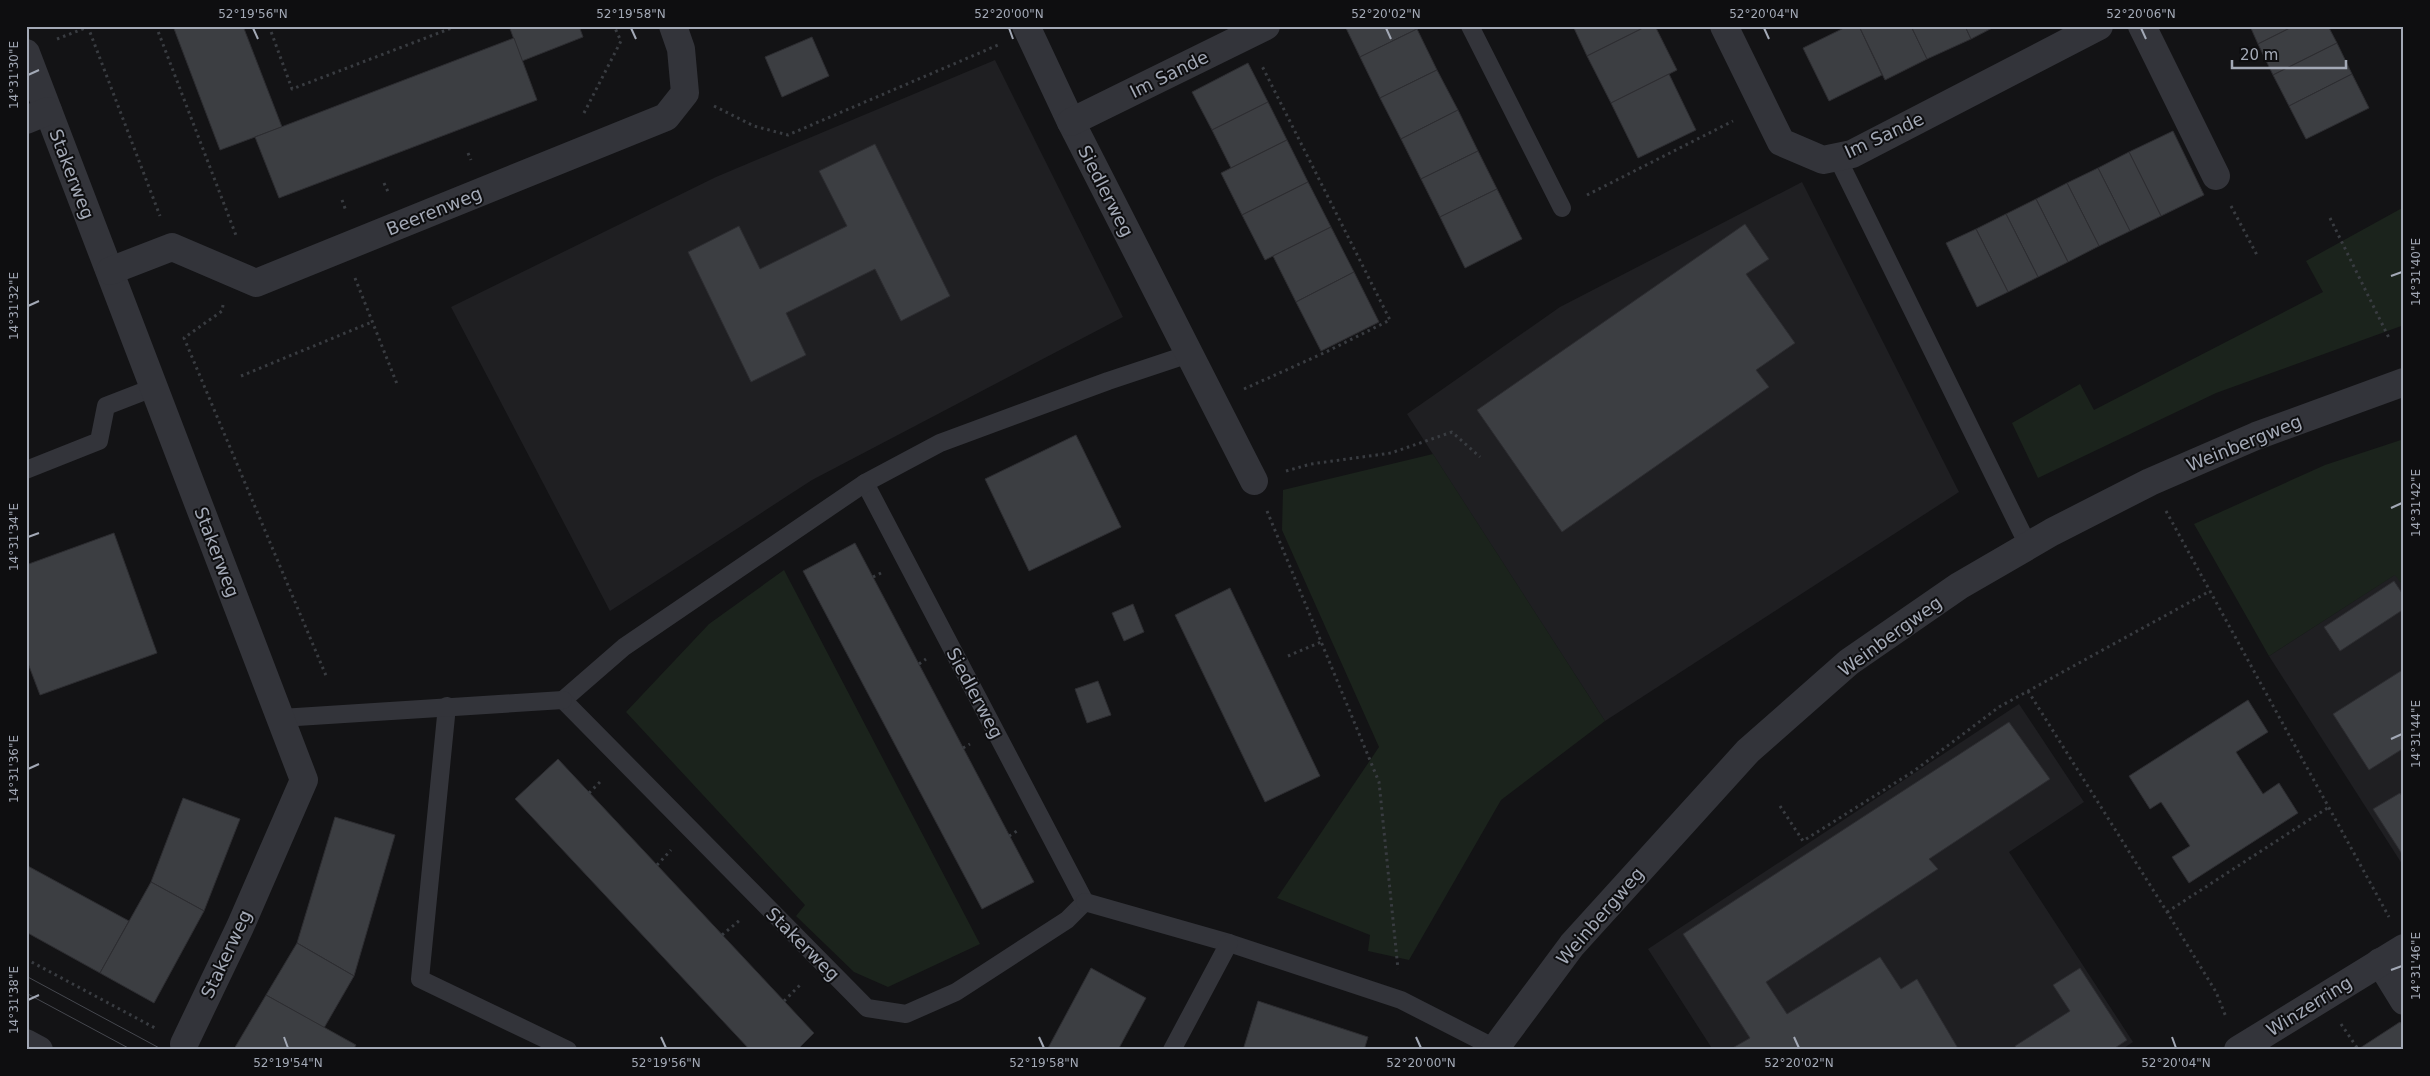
<svg xmlns="http://www.w3.org/2000/svg" width="2430" height="1076" viewBox="0 0 2430 1076" font-family="'DejaVu Sans',sans-serif">
<rect width="100%" height="100%" fill="#131315"/>
<!-- built -->
<g fill="#1f1f22">
<path d="M995,60L1123,317L812,480L610,611L451,307L716,177Z"/>
<path d="M1802,182L1959,492L1605,721L1407,414L1560,307Z"/>
<path d="M2396,574L2404,587V867L2269,656Z"/>
<path d="M2019,704L2084,802L2009,852L2133,1042L2121,1050H1713L1648,949Z"/>
</g>
<!-- green -->
<g fill="#1b231c">
<path d="M2404,207V325L2216,393L2038,478L2012,423L2080,384L2094,410L2323,292L2306,261Z"/>
<path d="M2404,439V587L2395,575L2269,656L2194,524L2325,465Z"/>
<path d="M1433,454L1605,721L1501,800L1409,960L1368,951L1370,935L1277,898L1379,747L1282,530L1283,490Z"/>
<path d="M784,570L980,944L888,987L854,972L796,916L805,905L626,712L709,624Z"/>
</g>
<!-- building -->
<g fill="#3c3e42" stroke="#2d2d31">
<path d="M173,26H243L282,127L220,150Z"/>
<path d="M509,26H579L583,37L522,61Z"/>
<path d="M1345,26H1415L1417,29L1360,57Z"/>
<path d="M1573,26H1647L1587,56Z"/>
<path d="M1647,26H1655L1677,70L1611,103L1587,56Z"/>
<path d="M1848,26H1859L1882,75L1829,101L1803,48Z"/>
<path d="M1859,26H1911L1927,59L1885,80Z"/>
<path d="M1911,26H1965L1971,39L1927,59Z"/>
<path d="M1965,26H1996L1971,39Z"/>
<path d="M2250,26H2294L2258,44Z"/>
<path d="M2294,26H2328L2337,43L2273,75L2258,44Z"/>
<path d="M1417,29L1437,70L1380,98L1360,57Z"/>
<path d="M812,37L829,76L782,97L765,57Z"/>
<path d="M514,38L537,100L279,198L255,137Z"/>
<path d="M2337,43L2352,74L2289,106L2273,75Z"/>
<path d="M1248,63L1268,102L1212,130L1192,92Z"/>
<path d="M1437,70L1458,110L1401,139L1380,98Z"/>
<path d="M1669,74L1696,130L1638,158L1611,103Z"/>
<path d="M2352,74L2369,108L2306,139L2289,106Z"/>
<path d="M1268,102L1287,140L1231,168L1212,130Z"/>
<path d="M1458,110L1478,151L1421,179L1401,139Z"/>
<path d="M2173,131L2204,195L2161,216L2129,152Z"/>
<path d="M1287,140L1308,182L1242,215L1221,173Z"/>
<path d="M875,144L950,296L901,321L875,269L786,313L806,355L751,382L688,252L739,226L760,269L847,226L819,171Z"/>
<path d="M1478,151L1497,189L1440,217L1421,179Z"/>
<path d="M2129,152L2161,216L2130,231L2098,168Z"/>
<path d="M2098,168L2130,231L2099,246L2067,183Z"/>
<path d="M1308,182L1331,227L1265,260L1242,215Z"/>
<path d="M2067,183L2099,246L2068,262L2036,199Z"/>
<path d="M1497,189L1522,239L1465,268L1440,217Z"/>
<path d="M2036,199L2068,262L2038,277L2006,214Z"/>
<path d="M2006,214L2038,277L2008,292L1976,229Z"/>
<path d="M1745,224L1769,259L1746,274L1795,343L1756,370L1769,387L1562,532L1477,410Z"/>
<path d="M1331,227L1354,272L1296,302L1273,256Z"/>
<path d="M1976,229L2008,292L1977,307L1946,243Z"/>
<path d="M1354,272L1379,322L1321,351L1296,302Z"/>
<path d="M1076,435L1121,527L1029,571L985,479Z"/>
<path d="M114,533L157,653L40,695L26,658V565Z"/>
<path d="M855,543L1034,882L982,909L803,571Z"/>
<path d="M2394,581L2404,596V609L2340,651L2324,627Z"/>
<path d="M1230,588L1320,776L1265,802L1175,615Z"/>
<path d="M1133,604L1144,632L1124,641L1112,613Z"/>
<path d="M2404,669V748L2369,770L2333,714Z"/>
<path d="M1098,681L1111,715L1087,723L1075,689Z"/>
<path d="M2248,700L2268,732L2236,752L2263,794L2279,783L2298,813L2189,883L2172,857L2190,846L2161,802L2150,809L2129,776Z"/>
<path d="M2009,722L2050,779L1929,859L1938,869L1766,982L1787,1014L1880,957L1901,989L1917,979L1959,1050H1729L1750,1038L1683,934Z"/>
<path d="M558,759L814,1033L797,1050H750L515,799Z"/>
<path d="M2400,793L2404,799V857L2373,809Z"/>
<path d="M183,798L240,819L204,911L151,882Z"/>
<path d="M335,817L395,835L354,976L297,943Z"/>
<path d="M26,865L129,921L100,973L26,932Z"/>
<path d="M151,882L204,911L154,1003L100,973Z"/>
<path d="M297,943L354,976L324,1028L266,995Z"/>
<path d="M1091,968L1146,998L1126,1035L1118,1050H1047Z"/>
<path d="M2080,968L2127,1040L2112,1050H2017L2015,1046L2070,1011L2053,985Z"/>
<path d="M266,995L356,1045L353,1050L234,1049Z"/>
<path d="M1258,1001L1368,1037L1364,1050H1243Z"/>
<path d="M2400,1022L2404,1027V1050H2357Z"/>
</g>
<g fill="none" stroke-linecap="round" stroke-linejoin="round">
<!-- path -->
<g stroke="#393c41" stroke-width="3" stroke-dasharray="2.5 4" stroke-linecap="butt">
<path d="M156,26L237,238"/>
<path d="M269,26L292,89L457,26"/>
<path d="M57,39L88,27L160,216"/>
<path d="M714,106L754,126L788,135L998,45"/>
<path d="M584,113L621,41L614,26"/>
<path d="M468,153L471,160"/>
<path d="M384,183L389,194"/>
<path d="M1587,195L1733,121"/>
<path d="M342,200L346,211"/>
<path d="M2231,206L2258,257"/>
<path d="M2330,218L2389,338"/>
<path d="M355,278L397,384"/>
<path d="M223,305L222,311L184,338L327,678"/>
<path d="M241,376L372,322"/>
<path d="M1244,389L1326,352L1390,320L1262,66"/>
<path d="M1286,471L1311,464L1391,453L1452,432L1480,457"/>
<path d="M1267,511L1379,782L1398,969"/>
<path d="M2166,511L2389,917"/>
<path d="M873,577L881,573"/>
<path d="M1288,656L1321,642"/>
<path d="M919,664L926,659"/>
<path d="M2028,691L2167,912L2216,992L2226,1017"/>
<path d="M963,748L970,744"/>
<path d="M589,793L602,780"/>
<path d="M1780,806L1803,841L1914,771L1999,707L2210,591"/>
<path d="M1009,836L1017,831"/>
<path d="M657,865L671,850"/>
<path d="M2167,912L2329,807"/>
<path d="M722,935L740,920"/>
<path d="M26,959L155,1028"/>
<path d="M784,1001L802,983"/>
<path d="M2341,1024L2358,1049"/>
</g>
<!-- service -->
<g stroke="#33343a" stroke-width="18">
<path d="M1470,26L1562,208"/>
<path d="M1837,157L2028,545"/>
<path d="M26,470L99,441L106,406L155,387"/>
<path d="M865,483L1085,902"/>
<path d="M563,700L624,647L865,483L940,443L1108,381L1189,354"/>
<path d="M563,700L867,1008L906,1014L956,992L1067,920L1085,902"/>
<path d="M447,706L420,979L568,1050"/>
<path d="M281,718L563,700"/>
<path d="M1085,902L1229,943L1401,1000L1495,1048"/>
<path d="M1172,1050L1229,943"/>
</g>
<!-- minor -->
<g stroke="#33343a" stroke-width="28">
<path d="M1026,26L1071,122L1254,481"/>
<path d="M1724,26L1781,142L1823,160L1852,154L2099,26"/>
<path d="M2142,26L2216,176"/>
<path d="M26,53L304,780L240,927L184,1044"/>
<path d="M26,120L48,111"/>
<path d="M1071,122L1266,26"/>
<path d="M110,271L172,247L256,283L666,117L685,93L681,49L673,26"/>
<path d="M2380,962L2404,1001"/>
<path d="M2238,1050L2404,948"/>
</g>
<!-- tertiary -->
<g stroke="#33343a" stroke-width="28">
<path d="M26,1043L39,1050"/>
<path d="M1494,1050L1572,945L1748,751L1849,662L1959,586L2052,532L2150,482L2256,436L2404,382"/>
</g>
<!-- tram -->
<g stroke="#46484f" stroke-width="1">
<path d="M26,976L163,1050"/>
<path d="M26,993L132,1050"/>
</g>
</g>
<!-- ticks -->
<path fill="none" stroke="#a3a9b6" stroke-width="2" d="M253,28L258,39M631,28L636,39M1009,28L1013,39M1386,28L1391,39M1764,28L1769,39M2141,28L2146,39M28,75L39,70M2391,276L2402,272M28,306L39,301M2391,508L2402,503M28,537L39,533M2391,739L2402,734M28,769L39,764M2391,970L2402,966M28,1000L39,995M284,1037L288,1048M661,1037L666,1048M1039,1037L1044,1048M1416,1037L1421,1048M1794,1037L1799,1048M2172,1037L2176,1048"/>
<g text-anchor="middle" dominant-baseline="central" stroke-width="4" stroke-linejoin="round" paint-order="stroke">
<!-- street labels -->
<g font-size="18" fill="#a3a9b6" stroke="#0e0e10">
<text transform="translate(1169 74) rotate(-26)">Im Sande</text>
<text transform="translate(1884 135) rotate(-25)">Im Sande</text>
<text transform="translate(72 174) rotate(69)">Stakerweg</text>
<text transform="translate(1106 191) rotate(63)">Siedlerweg</text>
<text transform="translate(434 211) rotate(-22)">Beerenweg</text>
<text transform="translate(2244 443) rotate(-22)">Weinbergweg</text>
<text transform="translate(217 552) rotate(69)">Stakerweg</text>
<text transform="translate(1890 636) rotate(-36)">Weinbergweg</text>
<text transform="translate(975 693) rotate(62)">Siedlerweg</text>
<text transform="translate(1600 916) rotate(-49)">Weinbergweg</text>
<text transform="translate(803 944) rotate(45)">Stakerweg</text>
<text transform="translate(226 954) rotate(-65)">Stakerweg</text>
<text transform="translate(2309 1006) rotate(-32)">Winzerring</text>
</g>
</g>
<!-- border -->
<rect width="2430" height="1076" fill="none" stroke="#0e0e10" stroke-width="55"/>
<!-- scale -->
<path d="M2232 60v8h114v-8" fill="none" stroke="#a3a9b6" stroke-width="2.5"/>
<text x="2240" y="60" font-size="15" fill="#a3a9b6" stroke="#0e0e10" stroke-width="4" paint-order="stroke">20 m</text>
<rect x="28" y="28" width="2374" height="1020" fill="none" stroke="#a3a9b6" stroke-width="2"/>
<g font-size="12" text-anchor="middle" fill="#a3a9b6">
<text x="253" y="18">52°19'56"N</text>
<text x="631" y="18">52°19'58"N</text>
<text x="1009" y="18">52°20'00"N</text>
<text x="1386" y="18">52°20'02"N</text>
<text x="1764" y="18">52°20'04"N</text>
<text x="2141" y="18">52°20'06"N</text>
<text transform="translate(14 75) rotate(-90)" y="4">14°31'30"E</text>
<text transform="translate(2416 272) rotate(-90)" y="4">14°31'40"E</text>
<text transform="translate(14 306) rotate(-90)" y="4">14°31'32"E</text>
<text transform="translate(2416 503) rotate(-90)" y="4">14°31'42"E</text>
<text transform="translate(14 537) rotate(-90)" y="4">14°31'34"E</text>
<text transform="translate(2416 734) rotate(-90)" y="4">14°31'44"E</text>
<text transform="translate(14 769) rotate(-90)" y="4">14°31'36"E</text>
<text transform="translate(2416 966) rotate(-90)" y="4">14°31'46"E</text>
<text transform="translate(14 1000) rotate(-90)" y="4">14°31'38"E</text>
<text x="288" y="1067">52°19'54"N</text>
<text x="666" y="1067">52°19'56"N</text>
<text x="1044" y="1067">52°19'58"N</text>
<text x="1421" y="1067">52°20'00"N</text>
<text x="1799" y="1067">52°20'02"N</text>
<text x="2176" y="1067">52°20'04"N</text>
</g>
</svg>
